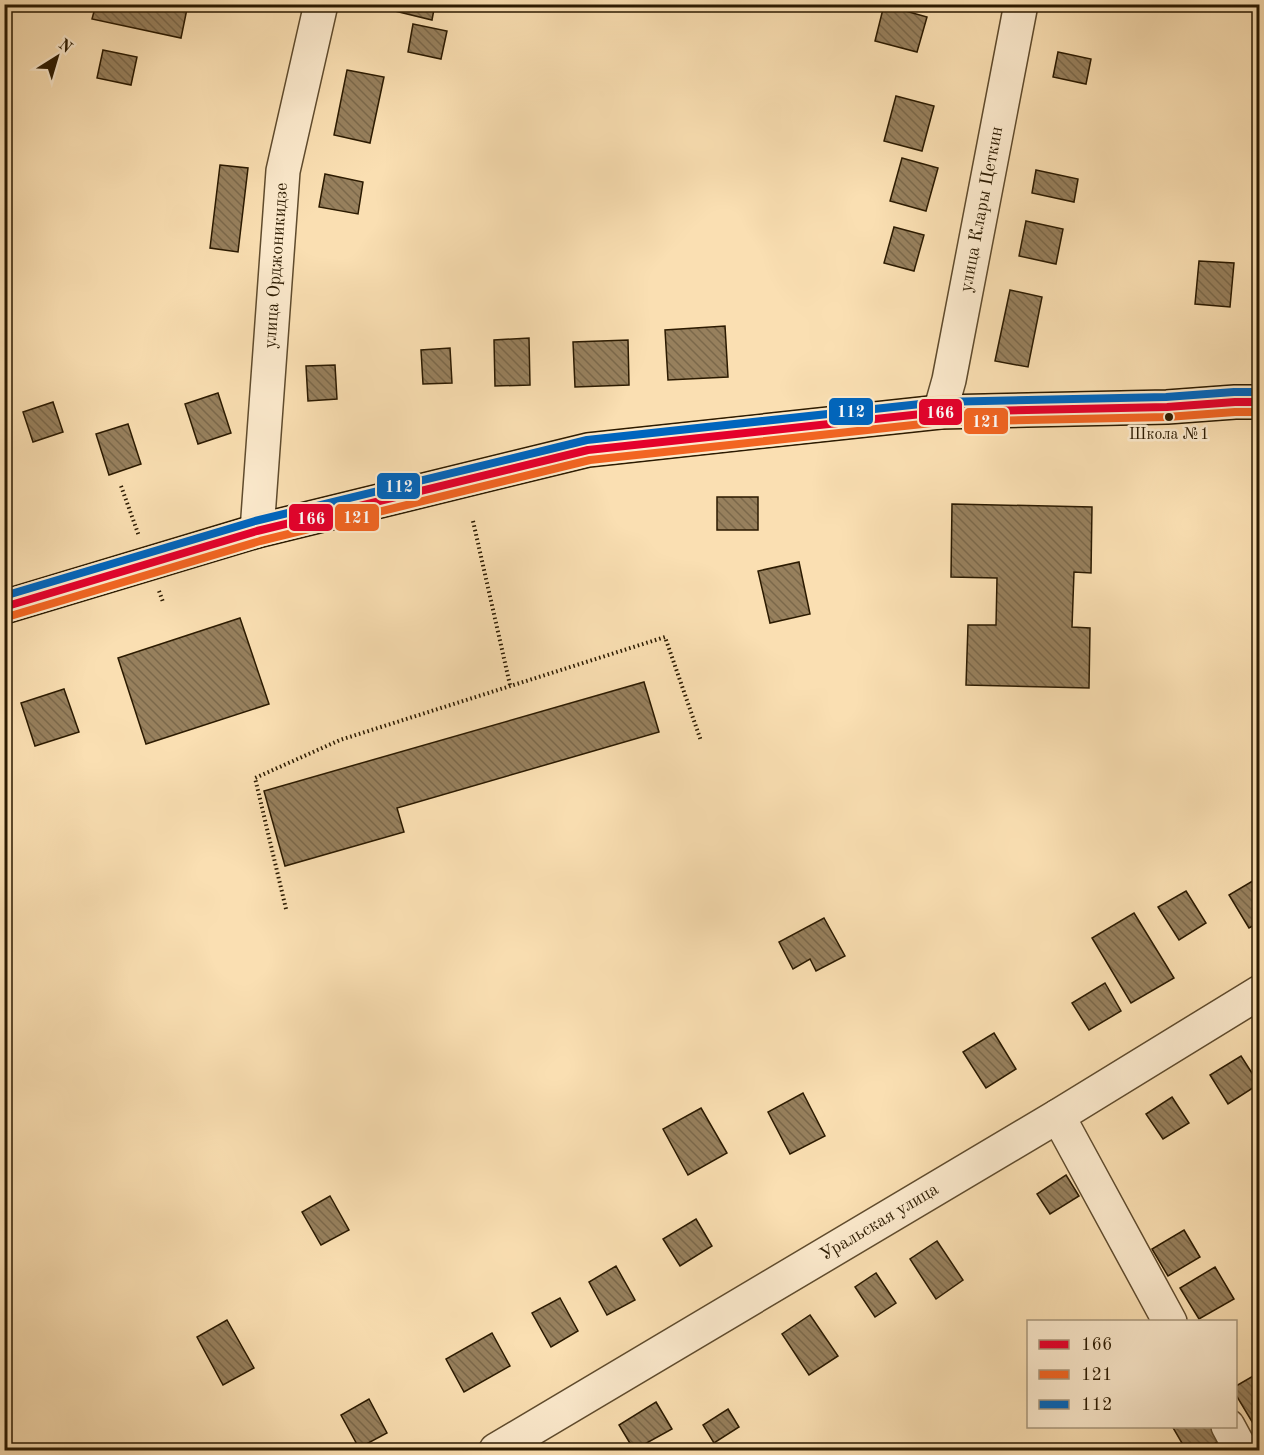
<svg xmlns="http://www.w3.org/2000/svg" width="1264" height="1455" viewBox="0 0 1264 1455" font-family="'Old Standard TT',serif">
<defs>
<pattern id="building-back-hatch" width="6" height="6" patternUnits="userSpaceOnUse" patternTransform="scale(1.5)"><rect width="6" height="6" fill="#97805d"/><path d="M-1 5l2 2M0 0l6 6M5-1l2 2" fill="none" stroke="#7b684a"/></pattern>
</defs>
<rect width="100%" height="100%" fill="#fadfb2"/>
<filter id="stains"><feTurbulence type="fractalNoise" baseFrequency=".00333" numOctaves="4"/><feColorMatrix values="0 0 0 0 .2 0 0 0 0 .09 0 0 0 0 .02 0 0 0 .5 -.17"/></filter>
<radialGradient id="worn" r=".72"><stop offset=".6" stop-color="#630" stop-opacity="0"/><stop offset="1" stop-color="#630" stop-opacity=".3"/></radialGradient>
<!-- building -->
<g fill="url(#building-back-hatch)" stroke="#2b1a01" stroke-width="1.5">
<path d="M96,4H188L181,38L92,19Z"/>
<path d="M366,4H435L432,20Z"/>
<path d="M884,5L927,17L917,52L875,41Z"/>
<path d="M413,24L447,31L441,59L408,52Z"/>
<path d="M103,50L137,57L131,85L97,78Z"/>
<path d="M1058,52L1091,59L1086,84L1053,77Z"/>
<path d="M347,70L384,77L370,143L334,135Z"/>
<path d="M896,96L934,106L922,151L884,141Z"/>
<path d="M902,158L938,168L926,211L890,201Z"/>
<path d="M220,165L248,168L238,252L210,248Z"/>
<path d="M1036,170L1078,179L1074,202L1032,193Z"/>
<path d="M325,174L363,182L358,214L319,207Z"/>
<path d="M1026,221L1063,229L1056,264L1019,256Z"/>
<path d="M894,227L924,235L914,271L884,263Z"/>
<path d="M1199,261L1234,263L1230,307L1195,304Z"/>
<path d="M1010,290L1042,297L1028,367L995,361Z"/>
<path d="M725,326L728,377L668,380L665,330Z"/>
<path d="M529,338L530,385L495,386L494,340Z"/>
<path d="M628,340L629,385L575,387L573,342Z"/>
<path d="M450,348L452,383L423,384L421,350Z"/>
<path d="M335,365L337,399L308,401L306,366Z"/>
<path d="M218,393L231,433L198,444L185,404Z"/>
<path d="M53,402L63,432L33,442L23,412Z"/>
<path d="M128,424L141,464L109,475L96,434Z"/>
<path d="M4,428L11,448L4,450Z"/>
<rect x="717" y="497" width="41" height="33"/>
<path d="M952,504L1092,507L1091,573L1074,572L1072,627L1090,628L1089,688L966,685L968,625H996L997,578L951,577Z"/>
<path d="M799,562L810,614L770,623L758,571Z"/>
<path d="M240,618L269,704L146,744L118,658Z"/>
<path d="M644,682L659,732L397,808L404,832L285,866L264,791Z"/>
<path d="M64,689L79,732L35,746L21,703Z"/>
<path d="M1256,879L1260,884V922L1249,928L1229,895Z"/>
<path d="M1186,891L1206,923L1179,940L1158,907Z"/>
<path d="M1134,913L1174,978L1131,1003L1092,938Z"/>
<path d="M824,918L845,956L816,971L810,959L793,969L779,942Z"/>
<path d="M1105,983L1121,1011L1089,1030L1072,1003Z"/>
<path d="M994,1033L1016,1069L986,1088L963,1052Z"/>
<path d="M1260,1049V1063L1253,1053Z"/>
<path d="M1241,1056L1259,1084L1228,1104L1210,1075Z"/>
<path d="M803,1093L825,1136L790,1154L768,1112Z"/>
<path d="M1172,1097L1189,1123L1163,1139L1146,1114Z"/>
<path d="M701,1108L727,1153L688,1175L663,1129Z"/>
<path d="M1066,1175L1079,1196L1050,1214L1037,1194Z"/>
<path d="M330,1196L349,1230L321,1245L302,1212Z"/>
<path d="M696,1219L712,1246L680,1266L663,1239Z"/>
<path d="M1184,1230L1200,1257L1168,1276L1152,1249Z"/>
<path d="M937,1241L963,1280L936,1299L910,1259Z"/>
<path d="M616,1266L635,1300L607,1315L589,1282Z"/>
<path d="M1215,1267L1234,1299L1199,1319L1180,1288Z"/>
<path d="M876,1273L896,1303L875,1317L855,1287Z"/>
<path d="M560,1298L578,1331L551,1347L532,1313Z"/>
<path d="M810,1315L838,1356L809,1375L782,1334Z"/>
<path d="M227,1320L254,1368L223,1385L197,1337Z"/>
<path d="M492,1333L510,1366L464,1392L446,1359Z"/>
<path d="M1260,1372V1435L1236,1395V1386Z"/>
<path d="M369,1399L387,1433L359,1448L341,1415Z"/>
<path d="M656,1402L672,1429L634,1450L619,1425Z"/>
<path d="M728,1409L739,1427L714,1443L703,1425Z"/>
<path d="M1172,1426H1216L1223,1439L1203,1450H1186Z"/>
</g>
<g fill="none" stroke-linecap="round" stroke-linejoin="round">
<!-- minor casing -->
<g stroke="#5f4b2d" stroke-width="36">
<g id="minor">
<path id="s1" d="M940,412L949,380L1021,4"/>
<path id="s2" d="M257,531L283,171L321,4"/>
<path d="M1058,1116L1170,1322"/>
<path d="M1228,1426L1241,1450"/>
<path id="s3" d="M496,1450L1058,1116L1260,992"/>
</g>
</g>
<!-- major casing -->
<g stroke="#2b1a01" stroke-width="36">
<path id="major" d="M4,607L257,531L588,450L940,412L1167,407L1235,402H1260"/>
</g>
<!-- path -->
<g stroke="#2b1a01" stroke-width="4" stroke-dasharray="1.5 3" stroke-linecap="butt">
<path d="M121,486L139,536"/>
<path d="M473,521L510,685"/>
<path d="M159,591L163,602"/>
<path d="M286,909L255,778L340,740L665,637L701,741"/>
</g>
<!-- minor -->
<use href="#minor" stroke="#fceacd" stroke-width="33"/>
<!-- major -->
<use href="#major" stroke="#fadfb2" stroke-width="33"/>
<!-- bus-1 casing -->
<g stroke="#fceacd" stroke-width="12">
<path id="bus-1" d="M4,607L257,531L588,450L940,412L1167,407L1235,402H1260"/>
</g>
<!-- bus-2 casing -->
<g stroke="#fceacd" stroke-width="12">
<path id="bus-2" d="M7,617L260,541L590,460L941,422L1167,417L1235,412H1260"/>
</g>
<!-- bus-3 casing -->
<g stroke="#fceacd" stroke-width="12">
<path id="bus-3" d="M4,596L255,521L587,440L939,402L1166,397L1234,392H1260"/>
</g>
<!-- bus-1 -->
<use href="#bus-1" stroke="#e4002b" stroke-width="8"/>
<!-- bus-2 -->
<use href="#bus-2" stroke="#f26522" stroke-width="8"/>
<!-- bus-3 -->
<use href="#bus-3" stroke="#0065bd" stroke-width="8"/>
</g>
<!-- markers -->
<circle fill="#2b1a01" stroke="#fceacd" stroke-width="2" cx="1169" cy="417" r="5"/>
<g text-anchor="middle" dominant-baseline="central" stroke-width="5" stroke-linejoin="round" paint-order="stroke">
<!-- bus labels -->
<g font-size="16" fill="#2b1a01" stroke="#fceacd">
<text x="1169" y="435">Школа №1</text>
</g>
<!-- street labels -->
<g font-size="18" fill="#2b1a01" stroke="#fceacd">
<text stroke="none"><textPath href="#s1" startOffset="207">улица Клары Цеткин</textPath></text>
<text stroke="none"><textPath href="#s2" startOffset="266">улица Орджоникидзе</textPath></text>
<text stroke="none"><textPath href="#s3" startOffset="446">Уральская улица</textPath></text>
</g>
</g>
<g stroke="#fceacd" stroke-width="2">
<rect x="828" y="397" width="46" height="29" rx="6" fill="#0065bd"/>
<rect x="918" y="398" width="45" height="28" rx="6" fill="#e4002b"/>
<rect x="963" y="407" width="46" height="28" rx="6" fill="#f26522"/>
<rect x="376" y="472" width="45" height="28" rx="6" fill="#0065bd"/>
<rect x="334" y="503" width="46" height="29" rx="6" fill="#f26522"/>
<rect x="288" y="503" width="46" height="29" rx="6" fill="#e4002b"/>
</g>
<g font-size="16" text-anchor="middle" font-weight="bold" fill="#fff">
<text x="851" y="417">112</text>
<text x="940" y="418">166</text>
<text x="986" y="427">121</text>
<text x="399" y="492">112</text>
<text x="357" y="523">121</text>
<text x="311" y="524">166</text>
</g>
<!-- margin -->
<rect width="1264" height="1455" fill="none" stroke="#fadfb2" stroke-width="24"/>
<rect x="6" y="6" width="1252" height="1443" fill="none" stroke="#2b1a01" stroke-width="3"/>
<rect x="12" y="12" width="1240" height="1431" fill="none" stroke="#2b1a01" stroke-width="1.5"/>
<!-- legend -->
<rect x="1027" y="1320" width="210" height="108" fill="#fceacd" stroke="#a8977b" stroke-width="1.5"/>
<rect x="1039" y="1340" width="30" height="9" fill="#e4002b" stroke="#a8977b" stroke-width="1.5"/>
<text x="1081" y="1350" font-size="18" fill="#2b1a01">166</text>
<rect x="1039" y="1370" width="30" height="9" fill="#f26522" stroke="#a8977b" stroke-width="1.5"/>
<text x="1081" y="1380" font-size="18" fill="#2b1a01">121</text>
<rect x="1039" y="1400" width="30" height="9" fill="#0065bd" stroke="#a8977b" stroke-width="1.5"/>
<text x="1081" y="1410" font-size="18" fill="#2b1a01">112</text>
<!-- north arrow -->
<g transform="translate(57 57) rotate(37)" stroke="#fceacd" stroke-width="4.5" paint-order="stroke">
<path d="M0-4.5L10 22L0 15L-10 22Z" fill="#2b1a01"/>
<text y="-9" font-size="16" font-weight="bold" text-anchor="middle" fill="#2b1a01">N</text>
</g>
<rect width="100%" height="100%" filter="url(#stains)"/>
<rect width="100%" height="100%" fill="url(#worn)"/>
</svg>
